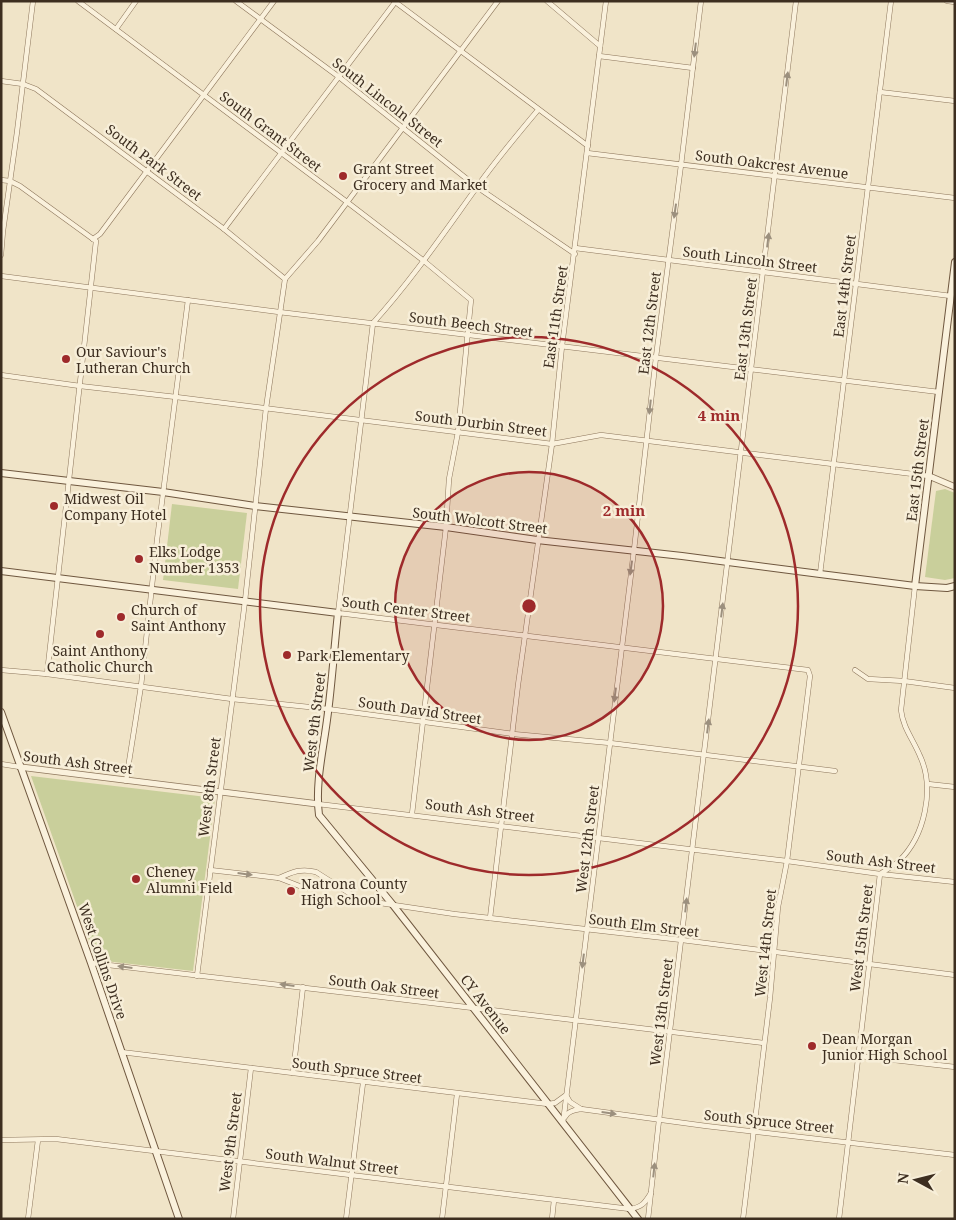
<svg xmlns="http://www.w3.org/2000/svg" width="956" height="1220" viewBox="0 0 956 1220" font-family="'Noto Serif',serif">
<rect width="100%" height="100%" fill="#f0e4c8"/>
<!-- green -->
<g fill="#c9cf9b">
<path d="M945,489L955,493V578L945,580L925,577L936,491Z"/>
<path d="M172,504L247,513L238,589L163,580Z"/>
<path d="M31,776L215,798L193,971L96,960Z"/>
</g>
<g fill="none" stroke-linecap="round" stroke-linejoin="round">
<!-- minor casing -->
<g stroke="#8d765c" stroke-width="5.5">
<g id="minor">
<path d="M78,1L347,202L424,261L471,300L458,432L449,479L446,527L412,814"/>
<path d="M236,1L339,77L477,187L575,254"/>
<path d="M394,1L588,146"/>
<path d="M547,1L600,46"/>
<path d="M947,1L955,2"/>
<path d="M116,29L136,1"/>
<path d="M599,56L693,68"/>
<path d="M1,81L23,84L36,89L224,229L285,279"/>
<path d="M880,92L955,101"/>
<path d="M587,153L955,198"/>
<path d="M1,180L10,181L20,186L93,239"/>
<path d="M224,229L396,1"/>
<path d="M93,239L100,234L274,1"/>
<path d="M575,248L951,296"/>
<path d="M1,255L3,231L17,132L33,1"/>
<path d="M1,276L279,312L939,392"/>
<path d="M373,323L338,613L808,670L810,676L787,861L778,907L770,998L743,1219"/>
<path d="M373,323C411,281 443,234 477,187C496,160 517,135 538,110"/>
<path d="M1,375L80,386L176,397L552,444L601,435L929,476"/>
<path d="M820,574L891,1"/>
<path d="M1,670L47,674L232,699L328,709L513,734L610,743L835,771"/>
<path d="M855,670L868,679L904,681L955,688"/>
<path d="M47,674L96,241L93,239"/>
<path d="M1,764L20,767"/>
<path d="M126,781L141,686L157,540L188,300"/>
<path d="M928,784L955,787"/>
<path d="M318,804L787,861L880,874L955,882"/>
<path d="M210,870L279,878L302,887L310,888L325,884H333"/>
<path d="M279,878C292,872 301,868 316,872L360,900L454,914L682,940L955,975"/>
<path d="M490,918L518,685L552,444L562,346L606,1"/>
<path d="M91,963L374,996L764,1043"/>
<path d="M197,976L245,601L266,408L285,279L318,241L498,1"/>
<path d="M121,1052L548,1104L555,1103L566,1095L570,1102L581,1109L706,1126L955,1155"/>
<path d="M859,1056L955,1067"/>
<path d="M293,1073L303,987"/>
<path d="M565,1117C568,1111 575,1110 581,1109"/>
<path d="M563,1123L634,550L656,357L681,165L701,1"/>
<path d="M1,1140L56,1139L630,1209C642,1207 645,1203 651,1193"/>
<path d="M28,1219L38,1140"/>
<path d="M233,1219L251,1068"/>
<path d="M346,1219L363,1083"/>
<path d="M442,1219L457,1094"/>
<path d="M552,1219L554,1200"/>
<path d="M648,1219L659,1120L796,1"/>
<path d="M839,1219L880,874C886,870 893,866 899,861C925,836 935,788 920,756C913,739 903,728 901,710L915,586"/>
</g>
</g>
<!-- tertiary casing -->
<g stroke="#8d765c" stroke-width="7">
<g id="tertiary">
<path d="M929,476L955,487"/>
<path d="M20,767L318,804"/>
</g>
</g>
<!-- secondary casing -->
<g stroke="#6f573f" stroke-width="8">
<g id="secondary">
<path d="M1,473L163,492L255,506L446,527L537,540L682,556L820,574L915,586L947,588L955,586"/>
<path d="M1,571L338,613C334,649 332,684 327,720C323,751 315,784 319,815L393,905L638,1219"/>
<path d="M915,586L955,262"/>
<path d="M1,712L91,963L179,1219"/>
</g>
</g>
<!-- minor -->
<use href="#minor" stroke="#faf1dc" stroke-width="4.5"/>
<!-- tertiary -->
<use href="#tertiary" stroke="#faf1dc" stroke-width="5.5"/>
<!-- secondary -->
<use href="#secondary" stroke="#faf1dc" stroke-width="6"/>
</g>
<!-- one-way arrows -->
<defs><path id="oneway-solid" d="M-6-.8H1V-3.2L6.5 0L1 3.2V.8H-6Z" transform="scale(1.25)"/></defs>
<g fill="#9c907e">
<use href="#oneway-solid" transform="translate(695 50) rotate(97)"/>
<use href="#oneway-solid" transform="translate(787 79) rotate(-83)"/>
<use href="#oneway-solid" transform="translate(675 211) rotate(98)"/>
<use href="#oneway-solid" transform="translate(768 240) rotate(-83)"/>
<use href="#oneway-solid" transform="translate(650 407) rotate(96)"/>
<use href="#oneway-solid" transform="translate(631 568) rotate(98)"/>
<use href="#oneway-solid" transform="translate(722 610) rotate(-83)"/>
<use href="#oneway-solid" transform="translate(615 695) rotate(97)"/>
<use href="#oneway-solid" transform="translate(708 726) rotate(-83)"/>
<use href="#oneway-solid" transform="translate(245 874) rotate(7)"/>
<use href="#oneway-solid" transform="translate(686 905) rotate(-84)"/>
<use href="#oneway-solid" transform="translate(583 961) rotate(97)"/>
<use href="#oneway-solid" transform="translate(125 967) rotate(-173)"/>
<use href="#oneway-solid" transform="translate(287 985) rotate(-173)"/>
<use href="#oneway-solid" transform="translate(609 1113) rotate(8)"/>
<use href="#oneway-solid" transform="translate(654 1170) rotate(-84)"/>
</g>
<!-- distance rings -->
<circle cx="529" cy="606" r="134" fill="#9e2a2b" fill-opacity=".12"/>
<g fill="none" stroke="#9e2a2b" stroke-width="2.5">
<circle cx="529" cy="606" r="134"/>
<circle cx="529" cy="606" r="269"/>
</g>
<!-- markers -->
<g fill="#9e2a2b" stroke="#f7eed8" stroke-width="2">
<circle cx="343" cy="176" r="5"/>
<circle cx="66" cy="359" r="5"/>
<circle cx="54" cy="506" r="5"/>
<circle cx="139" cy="559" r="5"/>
<circle cx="121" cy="617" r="5"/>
<circle cx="100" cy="634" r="5"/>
<circle cx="287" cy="655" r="5"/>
<circle cx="136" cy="879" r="5"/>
<circle cx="291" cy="891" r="5"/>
<circle cx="812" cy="1046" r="5"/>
</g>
<g text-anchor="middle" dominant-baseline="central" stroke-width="5" stroke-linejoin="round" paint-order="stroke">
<!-- street labels -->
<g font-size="14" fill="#3d2e20" stroke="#f7eed8">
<text transform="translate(388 102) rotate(38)">South Lincoln Street</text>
<text transform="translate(271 131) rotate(37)">South Grant Street</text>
<text transform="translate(154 162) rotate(37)">South Park Street</text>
<text transform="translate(772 164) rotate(7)">South Oakcrest Avenue</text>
<text transform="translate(750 259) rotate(7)">South Lincoln Street</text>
<text transform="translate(844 286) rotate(-83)">East 14th Street</text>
<text transform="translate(555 317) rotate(-82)">East 11th Street</text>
<text transform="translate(649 323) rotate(-83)">East 12th Street</text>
<text transform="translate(471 324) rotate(7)">South Beech Street</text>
<text transform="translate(745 329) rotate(-83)">East 13th Street</text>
<text transform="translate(481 423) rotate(7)">South Durbin Street</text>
<text transform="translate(917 470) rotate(-83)">East 15th Street</text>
<text transform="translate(480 520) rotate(7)">South Wolcott Street</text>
<text transform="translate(406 609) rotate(7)">South Center Street</text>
<text transform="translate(420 710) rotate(8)">South David Street</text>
<text transform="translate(314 722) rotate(-83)">West 9th Street</text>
<text transform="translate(78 762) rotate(7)">South Ash Street</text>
<text transform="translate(209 787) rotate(-83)">West 8th Street</text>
<text transform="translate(480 810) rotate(7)">South Ash Street</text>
<text transform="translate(587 839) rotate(-83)">West 12th Street</text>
<text transform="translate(881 861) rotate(7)">South Ash Street</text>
<text transform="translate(644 925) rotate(7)">South Elm Street</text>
<text transform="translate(861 938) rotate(-83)">West 15th Street</text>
<text transform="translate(765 943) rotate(-84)">West 14th Street</text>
<text transform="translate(103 961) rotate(71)">West Collins Drive</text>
<text transform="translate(384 986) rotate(7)">South Oak Street</text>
<text transform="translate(486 1004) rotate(52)">CY Avenue</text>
<text transform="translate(661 1012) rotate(-83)">West 13th Street</text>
<text transform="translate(357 1070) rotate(7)">South Spruce Street</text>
<text transform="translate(769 1121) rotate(6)">South Spruce Street</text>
<text transform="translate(230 1142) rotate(-83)">West 9th Street</text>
<text transform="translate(332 1161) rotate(7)">South Walnut Street</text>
</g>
<!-- poi labels -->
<g font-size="14" fill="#3d2e20" stroke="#f7eed8" text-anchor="start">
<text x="353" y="168">Grant Street<tspan x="353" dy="16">Grocery and Market</tspan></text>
<text x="76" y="351">Our Saviour's<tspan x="76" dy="16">Lutheran Church</tspan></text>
<text x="64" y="498">Midwest Oil<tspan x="64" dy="16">Company Hotel</tspan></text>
<text x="149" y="551">Elks Lodge<tspan x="149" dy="16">Number 1353</tspan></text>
<text x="131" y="609">Church of<tspan x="131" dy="16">Saint Anthony</tspan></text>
<text x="100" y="650" text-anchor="middle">Saint Anthony<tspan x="100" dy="16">Catholic Church</tspan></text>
<text x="297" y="655">Park Elementary</text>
<text x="146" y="871">Cheney<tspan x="146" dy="16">Alumni Field</tspan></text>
<text x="301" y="883">Natrona County<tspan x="301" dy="16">High School</tspan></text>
<text x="822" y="1038">Dean Morgan<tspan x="822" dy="16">Junior High School</tspan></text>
</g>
</g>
<circle cx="529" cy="606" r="8" fill="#9e2a2b" stroke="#f7eed8" stroke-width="2.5"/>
<g font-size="15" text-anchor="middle" font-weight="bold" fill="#9e2a2b" stroke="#f7eed8" stroke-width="5" stroke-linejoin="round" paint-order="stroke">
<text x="719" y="421">4 min</text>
<text x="624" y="516">2 min</text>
</g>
<!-- border -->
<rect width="956" height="1220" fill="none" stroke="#3d2e20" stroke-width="5"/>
<!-- north arrow -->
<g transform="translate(916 1180) rotate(277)" stroke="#f7eed8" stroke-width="4" paint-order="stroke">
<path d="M0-4L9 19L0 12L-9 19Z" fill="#3d2e20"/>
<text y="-8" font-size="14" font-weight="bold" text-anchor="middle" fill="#3d2e20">N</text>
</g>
</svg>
